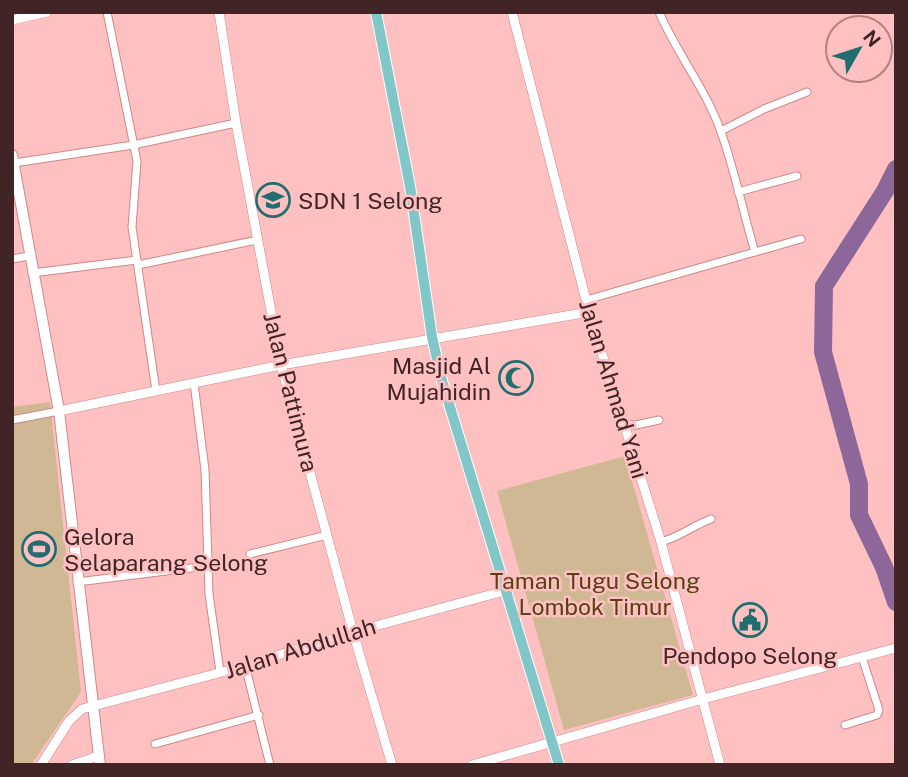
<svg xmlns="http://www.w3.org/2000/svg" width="908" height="777" viewBox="0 0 908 777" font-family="'Public Sans',sans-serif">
<rect width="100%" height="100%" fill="#fec0c1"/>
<!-- green -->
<g fill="#d0b894">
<path d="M50,402L81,692L31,765H12V407Z"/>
<path d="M625,456L693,695L564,730L497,491Z"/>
</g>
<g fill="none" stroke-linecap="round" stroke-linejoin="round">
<!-- river -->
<path stroke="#8d6799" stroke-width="18" d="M896,169L885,191L824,286L823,352L859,484V515L884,567L896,602"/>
<!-- minor casing -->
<g stroke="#cf8789" stroke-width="9">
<g id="minor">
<path d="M107,12L137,161L132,227L156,391"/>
<path d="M721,131L764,109L807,92"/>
<path d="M14,163L133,145L236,123"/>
<path d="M738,192L797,176"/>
<path d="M755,252L801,239"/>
<path d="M12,259L29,256"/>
<path d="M138,265L257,240"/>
<path d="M32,273L137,260"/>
<path d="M586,300L755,252C743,212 735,171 721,132C706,89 677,54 659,12"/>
<path d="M194,383L205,470L209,594L220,672"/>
<path d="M12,420L59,411"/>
<path d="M623,424L636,425L659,420"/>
<path d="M661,542C680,537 692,526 711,519"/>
<path d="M250,554L327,535"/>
<path d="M77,582L207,566"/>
<path d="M245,665L270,765"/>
<path d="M845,725L877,715L879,710L862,657"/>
<path d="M155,744L259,715"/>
</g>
</g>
<!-- tertiary casing -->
<g stroke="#cf8789" stroke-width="10">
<g id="tertiary">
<path d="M219,12L236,123L281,365L353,632L392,765"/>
<path d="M512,12L589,312L661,542L720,765"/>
<path d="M12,20L47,12"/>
<path d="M59,411L281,365L589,312"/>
<path d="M41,765L69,721L82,709L230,670L353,632L508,590"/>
<path d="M72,765L98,756"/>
<path d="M472,765L703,699L896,648"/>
</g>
</g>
<!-- secondary casing -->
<g stroke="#cf8789" stroke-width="12">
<path id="secondary" d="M12,155L59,411L100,765"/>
</g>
<!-- primary casing -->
<g stroke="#fff" stroke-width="12">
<path id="primary" d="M376,12L410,186L432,337L442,381L559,765"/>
</g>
<!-- minor -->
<use href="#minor" stroke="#fff" stroke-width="7"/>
<!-- tertiary -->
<use href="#tertiary" stroke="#fff" stroke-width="9"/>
<!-- secondary -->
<use href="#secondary" stroke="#fff" stroke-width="10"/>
<!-- primary -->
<use href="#primary" stroke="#81c6c8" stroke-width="10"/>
</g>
<!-- icons -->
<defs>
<g id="school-ring" transform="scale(1.75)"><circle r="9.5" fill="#fec0c1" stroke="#216d6f" stroke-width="1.5"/><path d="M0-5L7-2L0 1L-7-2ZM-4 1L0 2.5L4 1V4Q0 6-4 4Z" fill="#216d6f"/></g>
<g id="mosque-ring" transform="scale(1.75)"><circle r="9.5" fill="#fec0c1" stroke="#216d6f" stroke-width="1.5"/><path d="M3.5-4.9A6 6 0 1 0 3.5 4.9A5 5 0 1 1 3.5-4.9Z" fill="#216d6f"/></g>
<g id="stadium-ring" transform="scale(1.75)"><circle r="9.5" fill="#fec0c1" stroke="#216d6f" stroke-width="1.5"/><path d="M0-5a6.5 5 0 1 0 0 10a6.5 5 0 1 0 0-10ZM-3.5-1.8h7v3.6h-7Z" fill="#216d6f"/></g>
<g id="civic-ring" transform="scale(1.75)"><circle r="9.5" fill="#fec0c1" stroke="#216d6f" stroke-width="1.5"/><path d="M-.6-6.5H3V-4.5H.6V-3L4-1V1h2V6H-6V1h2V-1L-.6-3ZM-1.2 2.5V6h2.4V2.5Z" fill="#216d6f"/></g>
</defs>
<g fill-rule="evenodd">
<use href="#school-ring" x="273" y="200"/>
<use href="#mosque-ring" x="516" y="378"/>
<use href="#stadium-ring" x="39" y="549"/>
<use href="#civic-ring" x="750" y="620"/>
</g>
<g text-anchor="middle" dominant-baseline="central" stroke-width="5" stroke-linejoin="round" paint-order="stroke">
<!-- poi labels -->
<g font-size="23" fill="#412425" stroke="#fec0c1" text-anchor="start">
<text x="298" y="200">SDN 1 Selong</text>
<text x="491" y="365" text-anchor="end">Masjid Al<tspan x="491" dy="26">Mujahidin</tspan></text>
<text x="64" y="536">Gelora<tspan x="64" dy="26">Selaparang Selong</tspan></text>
<text x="750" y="655" text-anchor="middle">Pendopo Selong</text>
</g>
<!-- street labels -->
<g font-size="23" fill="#412425" stroke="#fec0c1">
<text transform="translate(614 389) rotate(73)">Jalan Ahmad Yani</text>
<text transform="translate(291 392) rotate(76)">Jalan Pattimura</text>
<text transform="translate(300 648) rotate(-17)">Jalan Abdullah</text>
</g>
<!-- park labels -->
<g font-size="23" fill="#5a4114" stroke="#fec0c1">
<text x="595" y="580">Taman Tugu Selong<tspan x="595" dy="26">Lombok Timur</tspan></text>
</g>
</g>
<!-- border -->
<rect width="908" height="777" fill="none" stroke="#412425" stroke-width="28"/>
<!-- north arrow -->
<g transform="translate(859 49) rotate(51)"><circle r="33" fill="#fec0c1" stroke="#b28283" stroke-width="2"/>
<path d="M0-5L12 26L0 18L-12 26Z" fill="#216d6f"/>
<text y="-10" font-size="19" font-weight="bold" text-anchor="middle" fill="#412425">N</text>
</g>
</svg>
